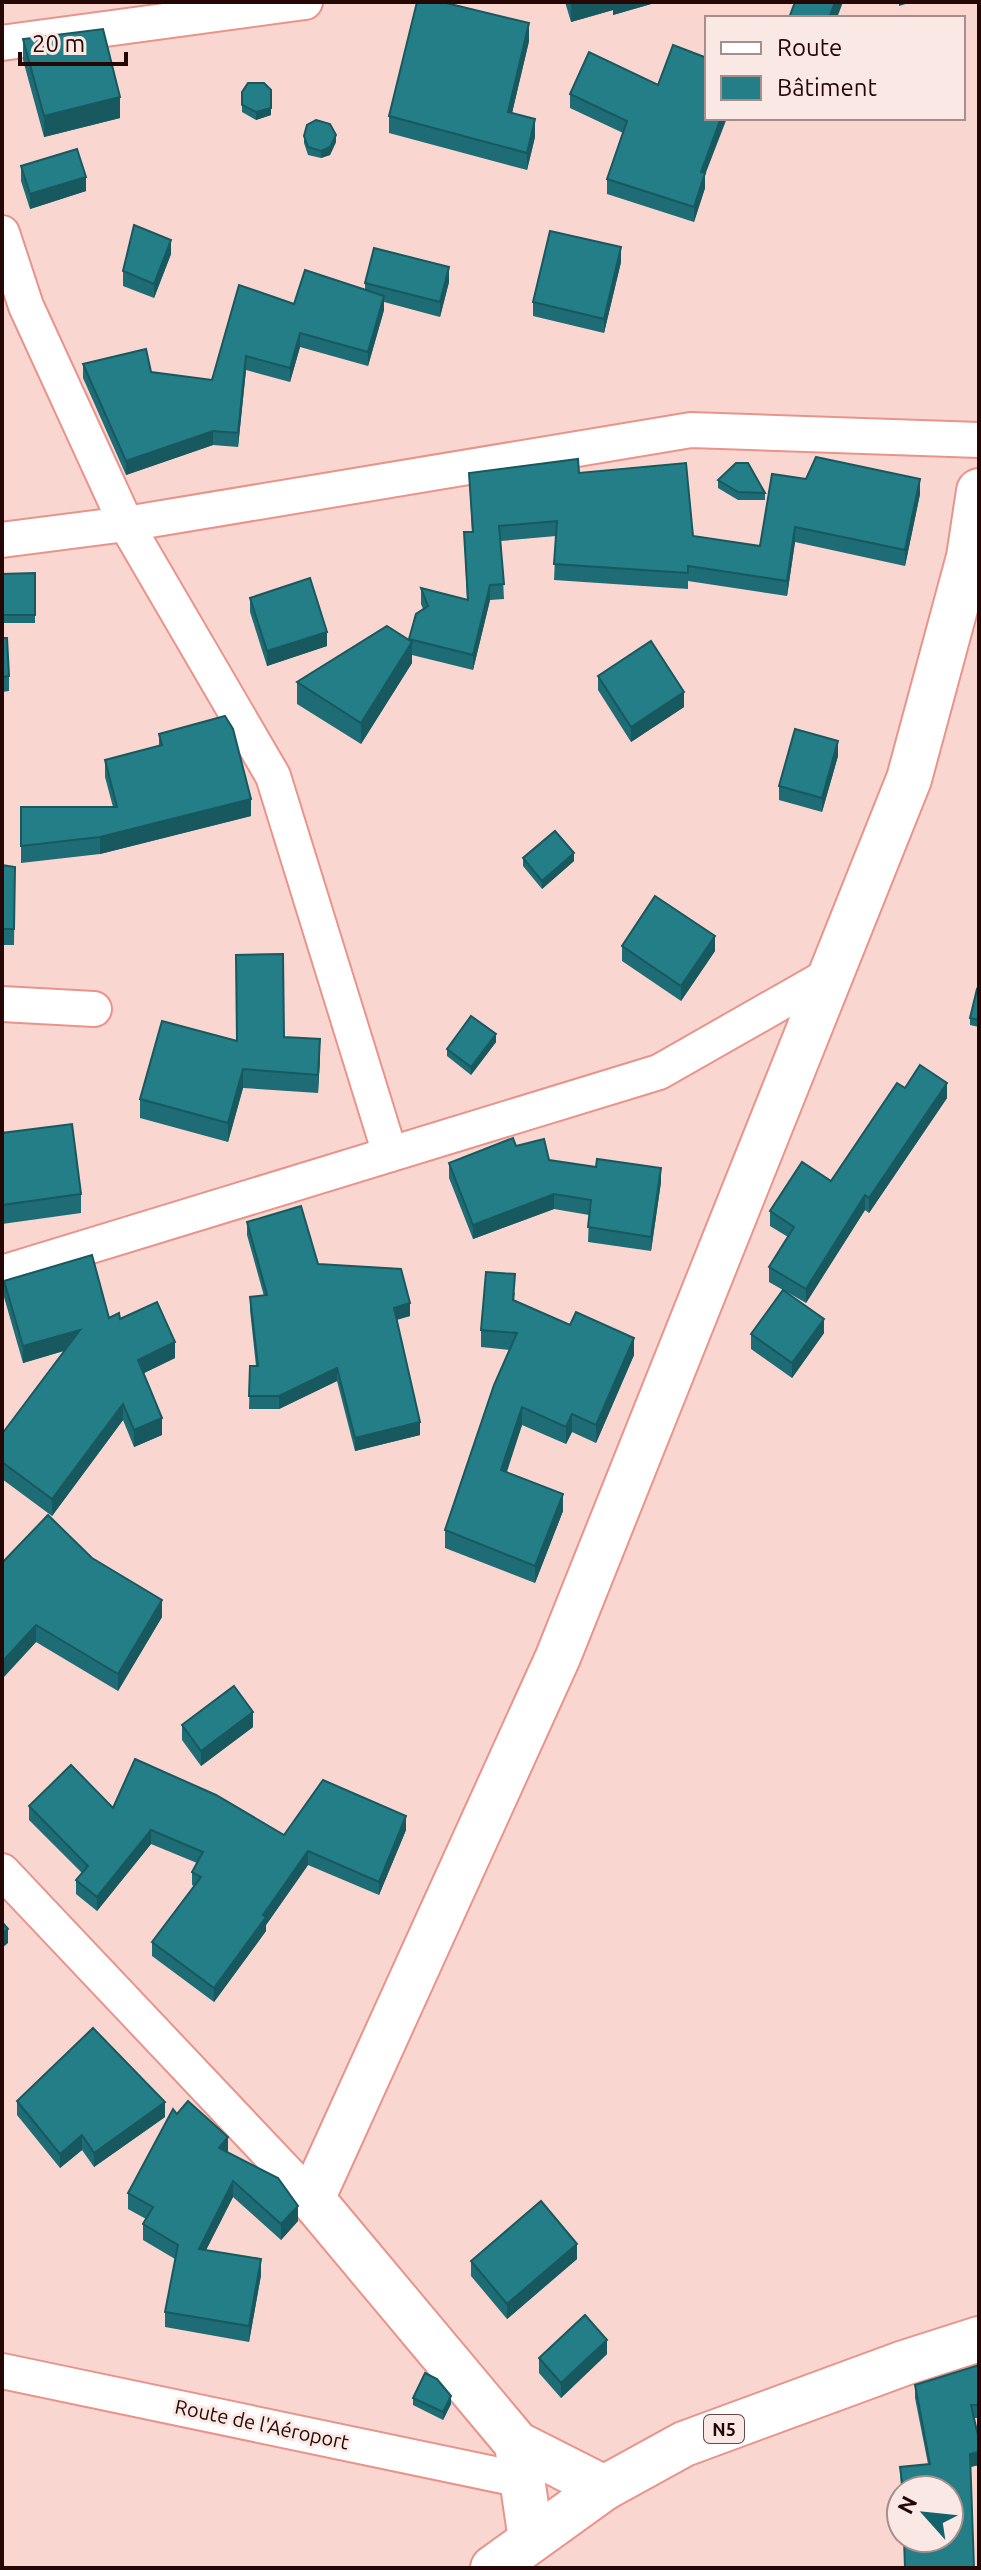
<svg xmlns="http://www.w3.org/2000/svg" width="981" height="2570" viewBox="0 0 981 2570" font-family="Ubuntu,sans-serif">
<rect width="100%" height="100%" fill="#fad6d1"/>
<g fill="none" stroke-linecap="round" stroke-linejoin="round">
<!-- street casing -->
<g stroke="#e8948b" stroke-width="38">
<g id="street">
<path d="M2,43L305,2"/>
<path d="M2,233L26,306L126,524L273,776L390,1154"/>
<path d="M2,540L126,524L691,430L979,440"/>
<path d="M2,1004L94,1009"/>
<path d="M2,1273L659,1072L831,974"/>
<path d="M2,1871L312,2199"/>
<path d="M2,2371L522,2480"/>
</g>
</g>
<!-- secondary casing -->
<g stroke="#e8948b" stroke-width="48">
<g id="secondary">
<path d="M517,2444L531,2540"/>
<path d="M604,2488L517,2444L312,2199L558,1657L909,779L969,557L979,491"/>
</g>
</g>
<!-- highway casing -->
<g stroke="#e8948b" stroke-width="48">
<path id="highway" d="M493,2568L604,2488L684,2444L904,2363L979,2339"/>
</g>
<!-- street -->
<use href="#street" stroke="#fff" stroke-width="34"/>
<!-- secondary -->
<use href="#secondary" stroke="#fff" stroke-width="44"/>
<!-- highway -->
<use href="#highway" stroke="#fff" stroke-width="44"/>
</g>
<!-- wall -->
<g fill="#1e6c75">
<path d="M565,2H658L613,15V10L571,22Z"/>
<path d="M23,39L120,118L44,137L23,60Z"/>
<path d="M529,41L512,113L535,137L527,170L389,133V116Z"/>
<path d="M589,52L705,175V188L694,222L607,194V179L623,133L570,108V94Z"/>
<path d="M271,90V115L256,120L242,112V92Z"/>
<path d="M304,136L336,142L330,155L321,158L308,155L304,143Z"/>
<path d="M21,166L86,191L30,209L21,181Z"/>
<path d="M171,254L154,298L123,286V271Z"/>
<path d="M621,262L604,333L533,316V302Z"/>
<path d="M449,282L440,317L384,302V310L368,366L300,347L290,382L246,370L238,447L213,445L126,475L83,378V364L212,380L294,304L365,290V283Z"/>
<path d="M469,473H579L693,536L760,546L806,479L920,494L905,566L795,542L787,596L688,581V589L554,580L556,536L501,541L504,599L490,600L473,670L412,655V663L361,744L297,704V682L409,640L423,609L421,604V588L467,600L464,532H472Z"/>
<path d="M718,480L765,493V500H738L718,488Z"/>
<path d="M35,573V623H2V574Z"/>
<path d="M250,598L327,646L267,666L250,612Z"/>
<path d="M2,638L9,676V691L2,692Z"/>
<path d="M598,676L684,707L631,742L598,690Z"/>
<path d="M159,734L251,816L100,854L21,863V807H113L105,777V760L159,746Z"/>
<path d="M838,756L822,812L779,800V786Z"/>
<path d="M523,858L574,861L542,889L523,866Z"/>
<path d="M2,865L15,867L14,945H2Z"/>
<path d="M622,946L715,951L681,1001L622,961Z"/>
<path d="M979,990V1027L970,1025V1018Z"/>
<path d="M284,1037L320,1057L318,1093L243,1088L228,1142L140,1118V1099L236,1041Z"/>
<path d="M496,1042L471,1075L447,1056V1049Z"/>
<path d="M905,1088L947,1098L869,1213L865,1210L806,1303L787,1292L824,1333L792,1378L751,1349V1334L783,1290L769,1282V1267L788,1237L770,1226V1211L831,1181Z"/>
<path d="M2,1133L81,1194V1213L2,1224Z"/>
<path d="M516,1146L549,1160L661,1182L651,1251L588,1242L589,1215L554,1209L473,1239L449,1178V1163Z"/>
<path d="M247,1222L318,1264L410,1316L397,1320L420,1435L355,1451L337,1381L279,1409H249L250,1366H256L250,1310V1297L264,1296L247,1235Z"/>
<path d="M4,1281L109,1318L120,1319L175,1358L144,1373L162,1435L134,1447L123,1420L52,1516L2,1479V1434L64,1351L23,1363L4,1297Z"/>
<path d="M515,1292L514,1301L634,1355L596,1443L572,1432L566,1444L522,1425L507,1472L563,1511L535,1583L445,1548V1530L510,1350L481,1347V1330Z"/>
<path d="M92,1558L162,1617L118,1691L36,1642L2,1679V1563Z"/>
<path d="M182,1725L253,1727L201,1766L182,1740Z"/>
<path d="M29,1806L113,1808L284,1835L406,1830L379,1895L308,1865L266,1925V1931L214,2002L152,1956V1942L194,1886L192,1885V1872L197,1863L151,1844L97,1911L76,1894V1880L82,1873L29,1820Z"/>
<path d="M17,2101L165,2117L94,2167L82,2150L60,2168L17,2115Z"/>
<path d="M177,2114L228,2152L298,2221L281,2240L233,2197L206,2250L261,2275L249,2342L165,2327V2312L175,2259L143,2240V2224L146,2219L128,2209V2193Z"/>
<path d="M577,2259L507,2319L471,2276V2261Z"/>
<path d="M607,2354L561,2398L539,2373V2358Z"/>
<path d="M979,2365V2418H974L979,2465L970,2467L949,2490H901L900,2467L928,2464L915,2398V2385Z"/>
<path d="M413,2398L451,2404L443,2420L413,2405Z"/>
</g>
<!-- shaded-wall -->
<g fill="#18585f">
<path d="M571,2H658L613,15V10L571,22Z"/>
<path d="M835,2H843L837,18H829Z"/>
<path d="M899,2H912L899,6Z"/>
<path d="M529,23V41L508,130V112Z"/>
<path d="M120,97V118L44,137V116Z"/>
<path d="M271,108V115L256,120V112Z"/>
<path d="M721,118H727L705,175V188L694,222V207L701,172Z"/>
<path d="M535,119V137L527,170V153Z"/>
<path d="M336,135V142L330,155L321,158V151Z"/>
<path d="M86,177V191L30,209V194Z"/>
<path d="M171,240V254L154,298V284Z"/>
<path d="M621,247V262L604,333V319Z"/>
<path d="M449,267V282L440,317V302Z"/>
<path d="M384,296V310L368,366V352Z"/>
<path d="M300,333V347L290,382V368Z"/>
<path d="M246,356V370L238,447V433Z"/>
<path d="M213,431V445L126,475V461Z"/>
<path d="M920,479V494L905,566V550Z"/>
<path d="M795,527V542L787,596V581Z"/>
<path d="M490,585V600L473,670V655Z"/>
<path d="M327,632V646L267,666V651Z"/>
<path d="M412,642V663L361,744V723Z"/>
<path d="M684,692V707L631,742V727Z"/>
<path d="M838,741V756L822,812V798Z"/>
<path d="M251,799V816L100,854V837Z"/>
<path d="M574,853V861L542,889V881Z"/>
<path d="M715,936V951L681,1001V986Z"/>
<path d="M496,1034V1042L471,1075V1067Z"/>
<path d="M320,1039V1057L318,1093V1075Z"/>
<path d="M243,1069V1088L228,1142V1123Z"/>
<path d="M947,1083V1098L869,1213V1198Z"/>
<path d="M661,1168V1182L651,1251V1237Z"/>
<path d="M554,1194V1209L473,1239V1225Z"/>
<path d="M865,1195V1210L806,1303V1289Z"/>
<path d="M410,1303V1316L394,1320V1308Z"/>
<path d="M824,1319V1333L792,1378V1363Z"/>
<path d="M80,1330V1346L23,1363V1346Z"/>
<path d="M634,1338V1355L596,1443V1425Z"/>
<path d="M175,1342V1358L138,1376V1360Z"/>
<path d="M337,1368V1381L279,1409V1396Z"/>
<path d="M123,1404V1420L52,1516V1499Z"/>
<path d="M522,1407V1425L501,1487V1470Z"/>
<path d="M572,1414V1432L566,1444V1427Z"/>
<path d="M162,1418V1435L134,1447V1430Z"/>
<path d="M420,1422V1435L355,1451V1438Z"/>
<path d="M563,1494V1511L535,1583V1566Z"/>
<path d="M162,1600V1617L118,1691V1674Z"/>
<path d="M36,1625V1642L2,1679V1662Z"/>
<path d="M253,1712V1727L201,1766V1751Z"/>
<path d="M406,1816V1830L379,1895V1882Z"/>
<path d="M151,1830V1844L97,1911V1897Z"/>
<path d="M308,1851V1865L266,1925V1931L214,2002V1988Z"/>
<path d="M8,1929V1943L2,1948V1934Z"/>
<path d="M165,2102V2117L94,2167V2153Z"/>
<path d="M82,2135V2150L60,2168V2154Z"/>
<path d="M228,2137V2153L219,2148Z"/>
<path d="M233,2181V2197L199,2264V2249Z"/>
<path d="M298,2206V2221L281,2240V2224Z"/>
<path d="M577,2244V2259L507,2319V2304Z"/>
<path d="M261,2259V2275L249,2342V2326Z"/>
<path d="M607,2340V2354L561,2398V2383Z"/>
<path d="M451,2396V2404L443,2420V2412Z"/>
<path d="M979,2452V2465L970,2467V2454Z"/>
</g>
<!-- building -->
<g fill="#237e88" stroke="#18585f" stroke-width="2">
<path d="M417,2H442L529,23L508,112L535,119L527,153L389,116Z"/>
<path d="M795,2H835L829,18H789Z"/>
<path d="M103,29L120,97L44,116L23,39Z"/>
<path d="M673,45L707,58V118H721L701,172L705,173L694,207L607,179L627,121L570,94L589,52L658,85Z"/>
<path d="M248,83H264L271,90V108L256,112L242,105V92Z"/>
<path d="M316,120L330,124L336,135L330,147L321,151L308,147L304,136L307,125Z"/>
<path d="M77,149L86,177L30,194L21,166Z"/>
<path d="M134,225L171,240L154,284L123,271Z"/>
<path d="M550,231L621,247L604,319L533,302Z"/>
<path d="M374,248L449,267L440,302L365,283Z"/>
<path d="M305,270L384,296L368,352L300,333L290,368L246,356L238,433L213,431L126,461L83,364L146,349L151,372L212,380L239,285L294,304Z"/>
<path d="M816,457L920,479L905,550L795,527L787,581L688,566V573L554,564L557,521L499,526L504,584L490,585L473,655L409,639L416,614L428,606L421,588L468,600L464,532H473L469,473L578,459L579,473L686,463L693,536L760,546L772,474L806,479Z"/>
<path d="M736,463H748L765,493L738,492L718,480Z"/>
<path d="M35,573V615H2V574Z"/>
<path d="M310,578L327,632L267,651L250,598Z"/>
<path d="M387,626L412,642L361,723L297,682Z"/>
<path d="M2,638H7L9,676L2,677Z"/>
<path d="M651,641L684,692L631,727L598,676Z"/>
<path d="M225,716L233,729L251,799L100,837L21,846V807H117L105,760L162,745L159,734Z"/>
<path d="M795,729L838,741L822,798L779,786Z"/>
<path d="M555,831L574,853L542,881L523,858Z"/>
<path d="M2,865L15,867L14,929H2Z"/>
<path d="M655,896L715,936L681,986L622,946Z"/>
<path d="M283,954L284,1037L320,1039L318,1075L243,1069L228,1123L140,1099L162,1021L237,1041L236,955Z"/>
<path d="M977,989L979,990V1020L970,1018Z"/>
<path d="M471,1016L496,1034L471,1067L447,1049Z"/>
<path d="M920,1065L947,1083L869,1198L865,1195L806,1289L769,1267L794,1227L770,1211L802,1162L831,1181L897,1083L905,1088Z"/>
<path d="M72,1124L81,1194L2,1205V1133Z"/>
<path d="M513,1138L516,1146L544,1139L549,1160L596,1167L597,1159L661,1168L651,1237L588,1227L591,1200L554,1194L473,1225L449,1163Z"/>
<path d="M301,1206L318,1264L401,1269L410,1303L394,1308L420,1422L355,1438L337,1368L279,1396H249L250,1366H258L250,1297L267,1295L247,1222Z"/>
<path d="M92,1255L109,1318L119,1313L120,1319L157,1302L175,1342L138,1360L162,1418L134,1430L123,1404L52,1499L2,1462V1434L80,1330L23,1346L4,1281Z"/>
<path d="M486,1272L515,1274L513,1300L570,1325L576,1312L634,1338L596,1425L572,1414L566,1427L522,1407L501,1470L563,1494L535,1566L445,1530L494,1385L517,1333L481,1330Z"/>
<path d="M783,1290L824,1319L792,1363L751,1334Z"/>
<path d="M48,1515L92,1558L162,1600L118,1674L36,1625L2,1662V1563Z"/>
<path d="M234,1686L253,1712L201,1751L182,1725Z"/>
<path d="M135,1759L216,1795L284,1835L323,1780L406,1816L379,1882L308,1851L263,1915L266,1917L214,1988L152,1942L201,1877L192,1872L203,1852L151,1830L97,1897L76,1880L88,1866L29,1806L71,1765L113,1808Z"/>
<path d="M2,1922L8,1929L2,1934Z"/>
<path d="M93,2028L165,2102L94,2153L82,2135L60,2154L17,2101Z"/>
<path d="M188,2101L228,2137L219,2148L278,2178L298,2206L281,2224L233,2181L199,2249L261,2259L249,2326L165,2312L178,2245L143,2224L153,2207L128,2193L173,2109L177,2114Z"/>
<path d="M541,2201L577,2244L507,2304L471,2261Z"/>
<path d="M585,2315L607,2340L561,2383L539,2358Z"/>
<path d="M979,2365V2405H971L979,2440V2452L970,2454L974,2568H905L904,2538H949V2490H903L900,2467L930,2464L915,2385Z"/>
<path d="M425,2373L437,2379L451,2396L443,2412L413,2398Z"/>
</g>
<g text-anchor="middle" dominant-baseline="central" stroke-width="6" stroke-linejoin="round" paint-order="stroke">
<!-- shield labels -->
<rect fill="#fae8e5" stroke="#654a49" stroke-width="2" x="704" y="2415" width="40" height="28" rx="6"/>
<g font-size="18" font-weight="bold" fill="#250706">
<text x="724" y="2429">N5</text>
</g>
<!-- street labels -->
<g font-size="20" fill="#250706" stroke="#fae8e5">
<text transform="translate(262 2424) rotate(12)">Route de l'Aéroport</text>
</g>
</g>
<!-- border -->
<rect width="981" height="2570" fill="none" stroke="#250706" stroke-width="8"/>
<!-- legend -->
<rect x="705" y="16" width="260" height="104" fill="#fae8e5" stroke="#a58e8c" stroke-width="2"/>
<rect x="721" y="42" width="40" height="12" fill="#ffffff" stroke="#a58e8c" stroke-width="2"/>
<text x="777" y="56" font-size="24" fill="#250706">Route</text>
<rect x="721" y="76" width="40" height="24" fill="#237e88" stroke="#a58e8c" stroke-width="2"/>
<text x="777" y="96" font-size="24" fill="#250706">Bâtiment</text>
<!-- north arrow -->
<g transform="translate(925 2514) rotate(297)"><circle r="38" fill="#fae8e5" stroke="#a58e8c" stroke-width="2"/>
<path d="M0-6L14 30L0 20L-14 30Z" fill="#14626b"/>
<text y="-12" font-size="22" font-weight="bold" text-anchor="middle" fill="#250706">N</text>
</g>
<!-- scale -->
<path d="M20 52v12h106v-12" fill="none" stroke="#250706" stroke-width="4"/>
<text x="32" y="52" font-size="24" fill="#250706" stroke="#fae8e5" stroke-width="6" paint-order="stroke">20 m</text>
</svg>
